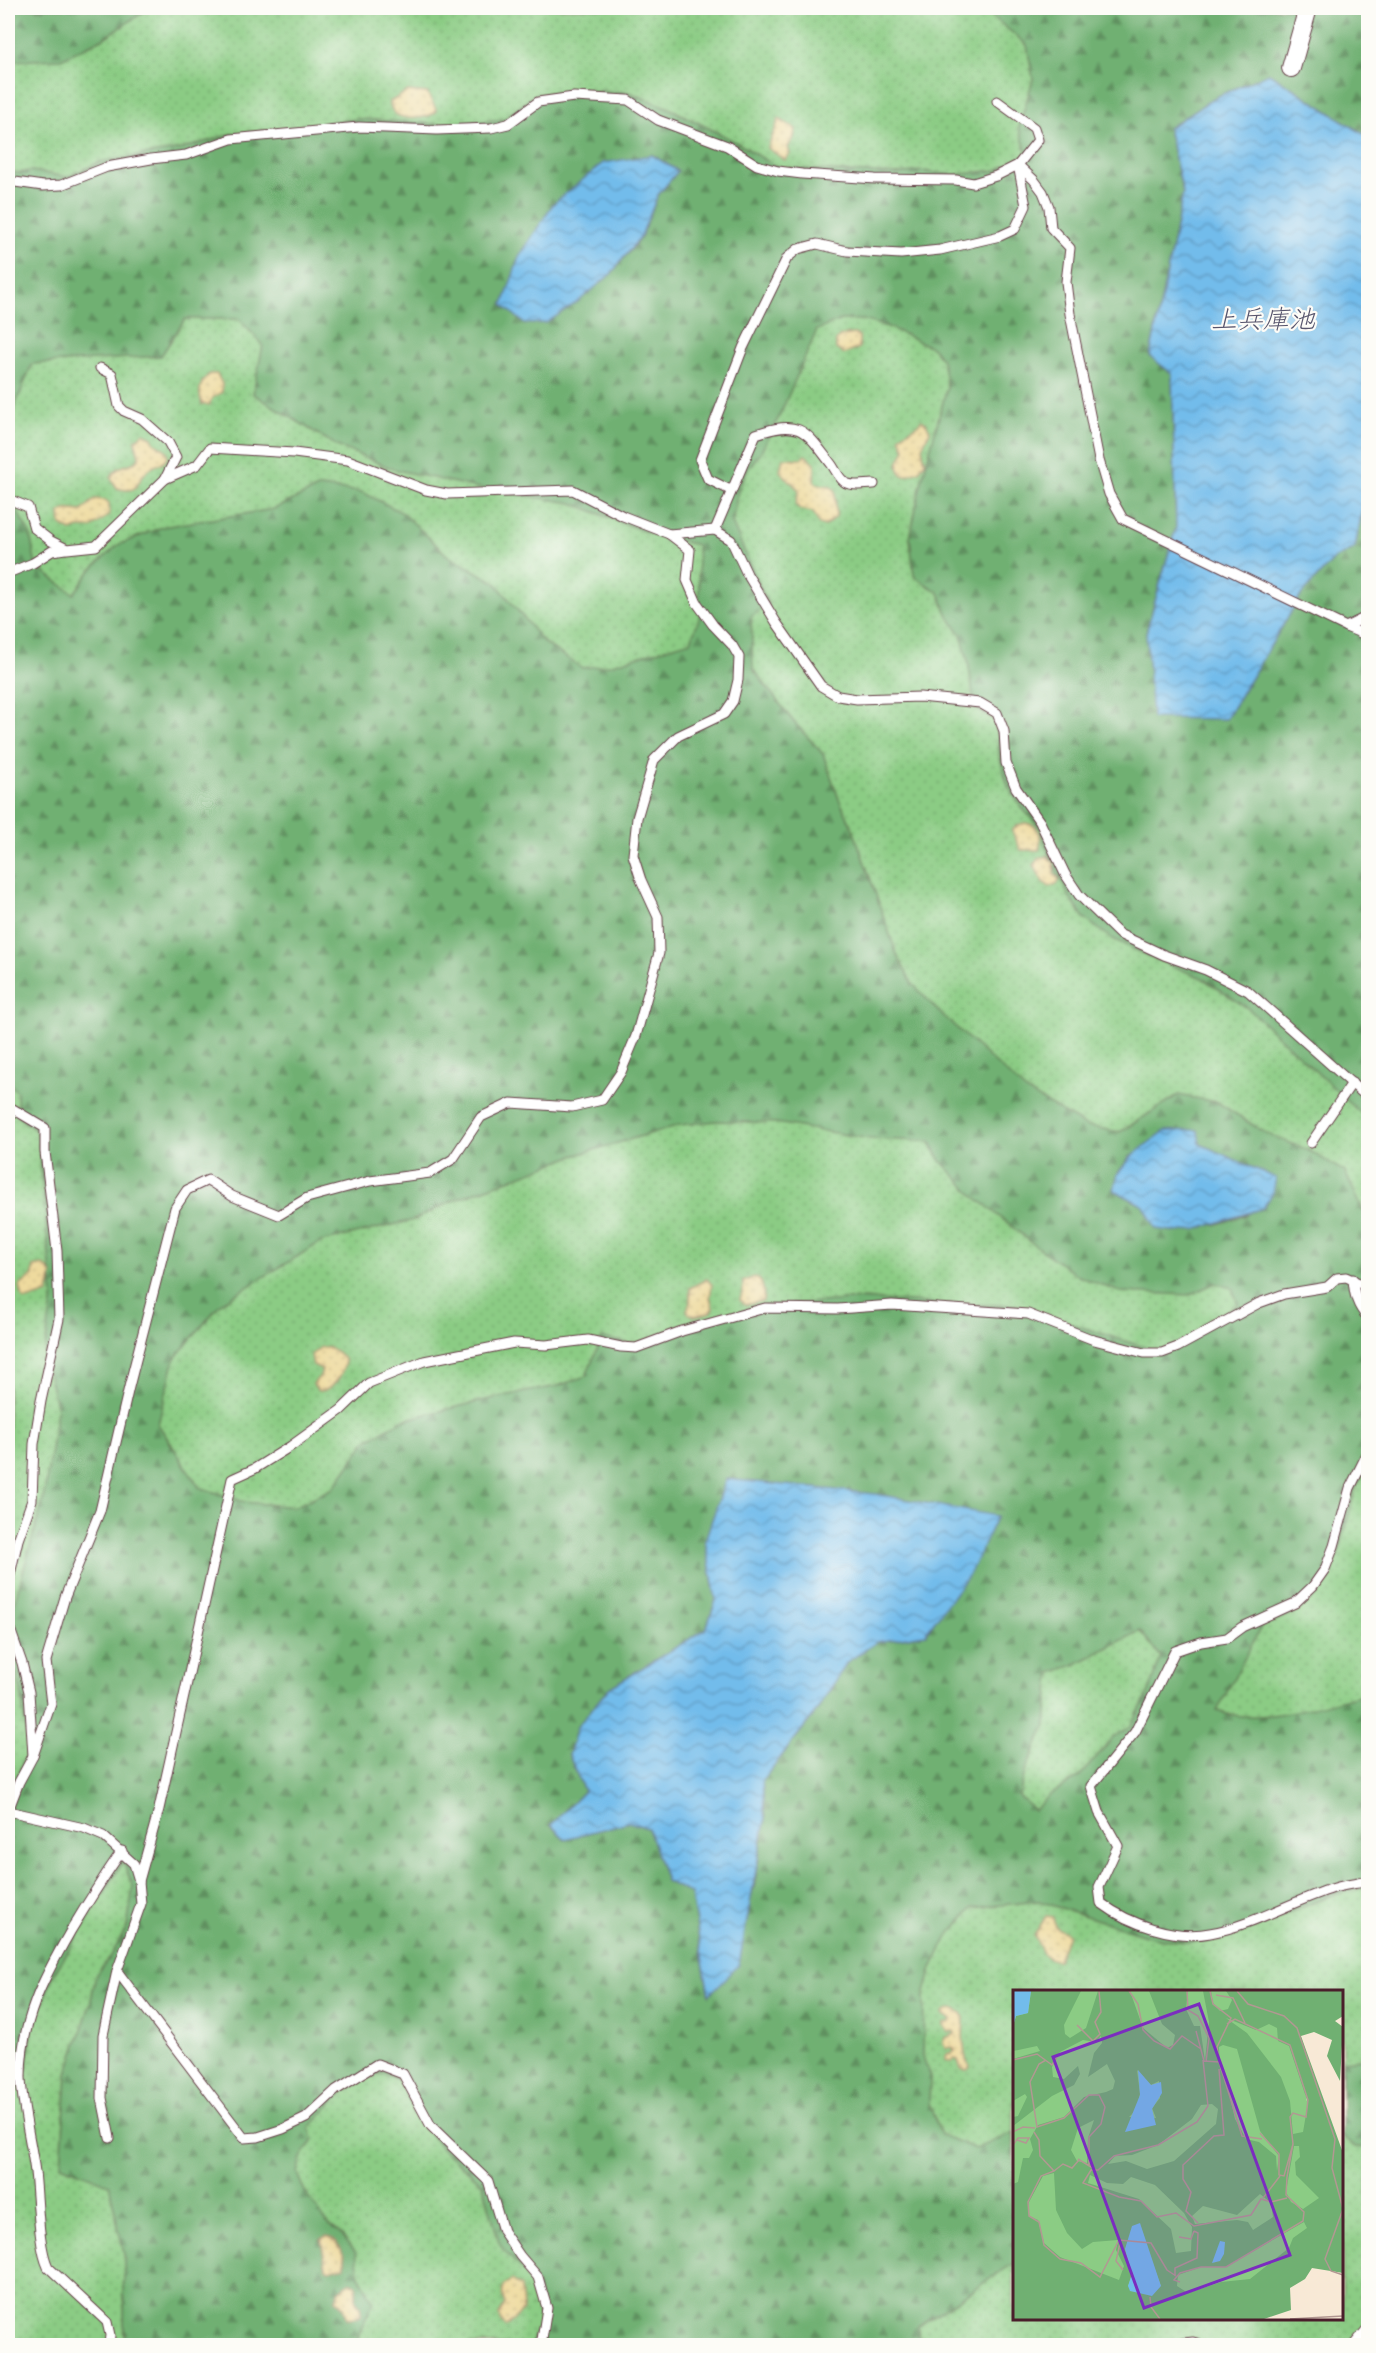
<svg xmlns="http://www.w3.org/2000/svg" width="1376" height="2353" viewBox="0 0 1376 2353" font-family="'Indie Flower','Klee One',sans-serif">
<defs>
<pattern id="grass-dots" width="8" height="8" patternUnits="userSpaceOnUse" patternTransform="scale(1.5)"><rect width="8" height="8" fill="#8bcc84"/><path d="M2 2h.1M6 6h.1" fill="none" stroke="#79af72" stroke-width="1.8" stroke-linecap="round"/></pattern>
<pattern id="forest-firs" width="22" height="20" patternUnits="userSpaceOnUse" patternTransform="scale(1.5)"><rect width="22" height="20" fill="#70b072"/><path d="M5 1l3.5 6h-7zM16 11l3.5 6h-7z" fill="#5e8f5e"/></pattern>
<pattern id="sand-dots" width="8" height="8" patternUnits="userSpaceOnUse" patternTransform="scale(1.5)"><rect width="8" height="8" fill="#eeda9e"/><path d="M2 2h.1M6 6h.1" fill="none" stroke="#cebb88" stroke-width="1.8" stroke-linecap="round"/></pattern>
<pattern id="water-waves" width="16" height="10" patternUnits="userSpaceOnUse" patternTransform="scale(1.5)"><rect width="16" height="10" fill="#72bceb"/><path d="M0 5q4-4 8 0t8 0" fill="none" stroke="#6098bf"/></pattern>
</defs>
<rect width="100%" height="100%" fill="#fdfcf7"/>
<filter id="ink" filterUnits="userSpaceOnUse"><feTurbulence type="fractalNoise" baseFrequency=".0167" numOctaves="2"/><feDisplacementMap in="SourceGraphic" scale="12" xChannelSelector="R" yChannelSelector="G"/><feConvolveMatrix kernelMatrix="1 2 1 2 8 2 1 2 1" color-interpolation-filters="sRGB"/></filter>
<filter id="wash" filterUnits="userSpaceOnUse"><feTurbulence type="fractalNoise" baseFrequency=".008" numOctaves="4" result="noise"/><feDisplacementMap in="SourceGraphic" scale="24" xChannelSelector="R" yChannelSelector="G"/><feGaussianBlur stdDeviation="1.35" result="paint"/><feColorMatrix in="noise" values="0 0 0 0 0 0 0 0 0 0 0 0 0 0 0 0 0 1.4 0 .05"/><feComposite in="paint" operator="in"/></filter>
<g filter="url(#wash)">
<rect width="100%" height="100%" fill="#f8e9d6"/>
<!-- grass -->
<path fill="url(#grass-dots)" stroke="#6a7658" stroke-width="1.5" fill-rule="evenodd" d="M8,8H1368V2345H8ZM1014,1992H1342V2318H1014Z"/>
<!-- forest -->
<g fill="url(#forest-firs)" stroke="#5d684e" stroke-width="1.5" fill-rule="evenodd">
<path d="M8,8H150L104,38L61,59L8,61Z"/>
<path d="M982,8H1368V137L1269,73L1214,98L1168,128L1183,193L1150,356L1172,374L1176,527L1146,633L1226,719L1302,594L1334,559L1355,548L1368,481V1120L1249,1009L1202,978L1148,956L1111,938L1084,918L1070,898L1046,848L1041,829L1022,808L1008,786L999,755L997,726L994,719L975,708L968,661L961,634L948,616L939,593L914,576L910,538L920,487L947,387L942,360L933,348L891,328L863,320H841L817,330L779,417L761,452L748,468L738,491L732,523L768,604L751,617L753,669L793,721L823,754L839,799L853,829L897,955L912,983L938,1011L1026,1091L1086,1126L1120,1132L1178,1095L1217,1102L1267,1134L1308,1150L1345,1172L1364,1212L1368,1216V1465L1355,1490L1340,1549L1330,1574L1319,1592L1298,1610L1261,1627L1217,1711C1261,1727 1324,1703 1368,1693V1887L1332,1895L1238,1934L1206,1941L1184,1942L1152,1937L1039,1901L973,1908L949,1935L932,1968L924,1996L923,2056L930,2078L929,2104L941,2135L976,2149L1014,2132V2263L918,2326L919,2345H534L533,2337L539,2324L538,2293L532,2279L504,2251L499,2242L483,2184L442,2149L416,2114L401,2082L389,2075L378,2074L363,2079L343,2092L310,2127L313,2140L301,2158L297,2173L303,2188L326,2222L342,2235L356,2252L359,2275L373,2301C368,2316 358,2330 357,2345H124V2254L109,2184L61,2165L67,2074L90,2005L96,1974L111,1956L127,1927L133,1887L123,1862L54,1974L32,2030L27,2067L8,2106V1798L28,1750L21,1691L8,1646V1625L43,1501L57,1410L44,1354L53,1296L37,1132L18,1117L17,1092L8,1081V495L30,534L36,566L74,594L91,570L118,545L162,527L274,509L320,487L362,492L403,513L448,556L495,582L544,643L582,668L609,665L691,641L700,615L697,545L646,532L572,503L473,487L393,469L337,446L253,394L263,345L239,319H185L161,356L32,364L8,424V174L32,171L67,177L100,162L182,149L231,134L301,128L337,121L360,119L449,125L504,119L533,96L572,90L628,92L669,108L736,142L777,167L844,172L897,174L921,171L954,175L997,170L1027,154L1019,127L1033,79L1027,45ZM652,155L678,171L658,195L641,237L611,274ZM716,1121L776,1123L870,1139L929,1141L941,1161L974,1196L1037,1247L1078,1276L1120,1292L1190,1295L1215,1283L1232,1288L1238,1304L1195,1335L1159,1352L1014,1305H957L861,1299L764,1306L678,1327L648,1340L633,1344L602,1338L586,1376L558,1386L498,1397L403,1420L367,1440L333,1488L294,1507L244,1502L199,1487L158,1424L175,1358L221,1303L321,1242L414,1220L452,1201L573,1156L680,1125ZM1200,1144L1275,1178L1246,1215L1217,1224L1156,1229L1144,1206L1114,1190L1118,1173L1131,1156ZM705,1540L925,1634L877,1642L847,1662L816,1712L762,1781L765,1821L754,1887L709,1995L691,1894L666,1881L648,1828L629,1822L565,1839L551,1826L584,1791L569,1755L577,1727L609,1688L706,1629L716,1600ZM1140,1631L1161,1657L1149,1692L1131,1726L1113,1738L1079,1777L1050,1795L1034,1810L1019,1796L1025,1772L1046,1725L1051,1673L1074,1665Z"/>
<path d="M1368,2058V2148L1355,2147L1342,2137V2061Z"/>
</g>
<!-- sand -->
<g fill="url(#sand-dots)" stroke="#9c7c64" stroke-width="1.5">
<path d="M408,91L427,93L436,109L435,113C422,120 391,123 390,102Z"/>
<path d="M779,119L796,129L793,140L788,147L790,154L785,160L768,148Z"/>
<path d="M854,334L859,336V348L844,354L836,349V341L840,336Z"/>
<path d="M210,374H217L222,384V392L212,398L209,405L202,404C198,391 199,383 210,374Z"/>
<path d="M921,420L926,423L930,431L922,447L925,462L919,471L904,476C893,466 900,460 905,449L900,437C905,429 916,431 921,420Z"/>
<path d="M143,433L152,437L154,442L167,451L168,457C163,464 158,464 151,468C134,477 144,496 117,488L111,478C117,461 140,467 139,456C138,451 136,446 135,441Z"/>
<path d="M805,455L815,463L814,481L817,484L830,486L835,490L836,517L825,526L819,524L813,512L799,509L796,504L799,490L780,471L783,458L801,459Z"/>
<path d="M95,499L105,500L109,503V515L91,528H78L71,531L61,525L60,513C68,507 72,511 82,511Z"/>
<path d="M1026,823C1041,826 1042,837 1039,850H1021L1012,831L1018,825Z"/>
<path d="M1047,856L1054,863V874L1059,879L1058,883L1050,887L1043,882L1034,865L1038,859Z"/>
<path d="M44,1265L52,1274L48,1293L27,1300L23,1299L20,1286L33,1275L34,1267Z"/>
<path d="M754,1277C764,1279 764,1293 763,1301L745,1305L740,1300L743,1290V1282Z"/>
<path d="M707,1279L712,1285L710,1297L713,1308L710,1312L695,1316L689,1314L687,1310L690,1303V1288Z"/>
<path d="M321,1347C333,1348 339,1351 345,1361C343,1375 333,1391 318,1391L313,1384L320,1376L322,1369L313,1365L311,1355Z"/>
<path d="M1046,1916L1052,1917L1057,1928L1068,1934L1058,1960C1042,1960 1041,1947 1034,1936Z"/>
<path d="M953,2008L962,2013L964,2017L963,2037L965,2055L970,2067L967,2070L961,2069L958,2060L955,2058L951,2061L945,2060L947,2054L955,2051L952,2047L946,2048L943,2042L945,2038L955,2034L954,2031L948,2032L943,2025L945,2022L949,2023L951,2020L943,2014L944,2011Z"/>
<path d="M326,2236C338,2238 346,2255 345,2266L329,2270L326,2268L321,2239Z"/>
<path d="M511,2280L521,2287L523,2310L506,2327L498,2315L505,2304C501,2294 501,2287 511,2280Z"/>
<path d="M350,2283L356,2285V2301L360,2306L361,2315L357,2317L347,2318L344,2307L336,2299L338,2292Z"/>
</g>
<!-- water -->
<g fill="url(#water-waves)" stroke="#5e6e8b" stroke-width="1.5">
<path d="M1269,73L1368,137V481L1355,548L1334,559L1302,594L1226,719L1152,718L1146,633L1176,527L1172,374L1150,356L1183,193L1168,128L1214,98Z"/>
<path d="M652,155L678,171L658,195L641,236L611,274L579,301L546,323L525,324L503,305L519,257L553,204L603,163Z"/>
<path d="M1198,1130L1200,1144L1276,1178L1273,1193L1263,1208L1198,1229L1178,1232L1156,1229L1144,1206L1114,1190L1118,1173L1131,1157L1147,1144L1165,1131Z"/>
<path d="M726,1479L876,1494L997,1516L970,1573L925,1634L877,1642L847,1662L816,1712L762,1781L765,1821L739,1965L709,1995L691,1894L666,1881L648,1828L629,1822L565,1839L551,1825L584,1791L569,1755L577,1727L609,1688L706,1629L716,1600L705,1540Z"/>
</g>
</g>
<g filter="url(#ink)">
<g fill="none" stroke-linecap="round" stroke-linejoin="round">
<!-- lane casing -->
<g stroke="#643d45" stroke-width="11">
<g id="lane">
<path d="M1018,165L1034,180L1043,192L1049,207L1051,228L1070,248L1066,282L1070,314L1099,460L1109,494L1123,519L1346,627L1368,636"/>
<path d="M8,181L43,186L61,185L107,167L151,159L186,155L231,139L359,127L437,130L491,128L508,124L538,102L574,97L628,100L658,120L727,146L757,165L778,171L802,174L875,179L956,180L973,183L996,176L1018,165L1038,140L1034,128L997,101"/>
<path d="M100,368L112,374L119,406L124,411L142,419L168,442L176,457L165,479"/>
<path d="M730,490L708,479L700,460L743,348L787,258L798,249L817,244L847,251L901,254L940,250L1000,236L1015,229L1026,206L1018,165"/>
<path d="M8,499L28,507L34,528L51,541L67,549L96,546L165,479L197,465L210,448L294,453L348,460L426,490L447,494L573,490L623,516L669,534L715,530L731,540L747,574L776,622L821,686L838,696L857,699L920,697L980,703L997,713L1004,731L1006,763L1016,788L1040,822L1065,874L1079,895L1119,934L1164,955L1206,970L1248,991L1368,1098"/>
<path d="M715,530L756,434C801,419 805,430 832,465C836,471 840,480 846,483C855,487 865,484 874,484"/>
<path d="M8,573L33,563L52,551L65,549"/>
<path d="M1346,627L1368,616"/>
<path d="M8,1106L45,1128V1152L57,1251L59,1319L41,1401L34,1444L32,1500L18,1540L8,1583"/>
<path d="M1311,1143L1352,1083"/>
<path d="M1353,1279C1354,1295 1357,1306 1368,1318"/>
<path d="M1368,1452L1350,1488L1334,1546L1325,1569L1313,1586L1295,1603L1242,1627L1227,1638L1201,1642L1175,1651L1135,1732L1091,1786L1099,1812L1118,1846L1099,1887L1101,1903C1129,1924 1175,1940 1210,1933C1250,1926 1289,1903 1328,1890C1341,1885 1355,1884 1368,1881"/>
<path d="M8,1623L22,1663L29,1692L33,1756L19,1782L8,1811L84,1828L103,1836L134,1864L139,1881L141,1904L117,1971L103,2035L102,2098L110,2138"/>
<path d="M33,1756L51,1704L46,1661L65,1597L100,1511L129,1387L175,1208L187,1190L208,1180L232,1196L279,1215L307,1198L370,1181L430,1173L453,1159L481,1117L511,1103L572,1107L602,1100L621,1072L636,1036L659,953L658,917L641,880L633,855L637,818L654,760L678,736L724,714L733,701L738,680L739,657L732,645L713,625L697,603L687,580L690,550L669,534"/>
<path d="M139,1881L159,1809L232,1479L254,1469L291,1446L341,1410L369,1383L424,1361L514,1343L546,1345L588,1340L621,1347L636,1348L682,1331L765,1308L838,1309L892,1305L1028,1314L1094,1340L1144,1353H1162L1178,1347L1259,1303L1284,1294L1327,1287L1337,1278L1346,1277L1368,1287"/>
<path d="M117,1971L244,2138L258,2137L283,2129L306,2118L336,2090L377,2064L403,2074L431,2126L488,2181L503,2231L520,2256L538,2277L547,2308L541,2346"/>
<path d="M109,2346L110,2335L107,2322L48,2267C38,2246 38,2197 35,2172C31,2141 22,2108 21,2077C21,2020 43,1979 70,1932C87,1904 103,1877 122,1851"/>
<path d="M1158,2346L1193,2342L1206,2346"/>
<path d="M1353,2346L1368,2328"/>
</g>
</g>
<!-- street casing -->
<g stroke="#643d45" stroke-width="20">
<path id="street" d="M1291,68L1308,8"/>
</g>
<!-- lane -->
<use href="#lane" stroke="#fff" stroke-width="9"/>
<!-- street -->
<use href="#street" stroke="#fff" stroke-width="18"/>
</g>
</g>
<g text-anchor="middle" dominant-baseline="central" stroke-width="4.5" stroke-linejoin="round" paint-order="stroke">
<!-- water labels -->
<g font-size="26" font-style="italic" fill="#58566e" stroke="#fdfcf7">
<text x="1263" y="322">上兵庫池</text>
</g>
</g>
<!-- overview -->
<g transform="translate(1013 1990)">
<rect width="330" height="330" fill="#f8e9d6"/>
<path d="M0,1H223L277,32L313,200L297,258L209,308L0,298Z" fill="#8bcc84"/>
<path d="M18,1H68L51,35L52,44L57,48L73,38L85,1H117L130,38L154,58L160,55L162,45L149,34L136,1H175L173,19L181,36H187L192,71L196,32L190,1H198L200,13L207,21L215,19L219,10L213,1H330V26L322,31L330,37L327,91L314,66L319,50L301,42L288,46L330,163V283L299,278L292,289L277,298L278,320L251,329H0V194L5,192L10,168H16L20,160L17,149L25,135L51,127L71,107L93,102L100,99L102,91L94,74L75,87L81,63L89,53L88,46L83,52L70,50L47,62L39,77L40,87L51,89L65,76L67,84L61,95L39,106L0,136V127L5,126L14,107L12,104L0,111V69L27,61L24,56L0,61V36L3,26L15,23ZM213,28L243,40L256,34L264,38L265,51L276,56L295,113L290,142L280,144L277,111L268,87L234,43ZM210,55L224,59L247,141L266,166L264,181L263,166L246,152L233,149L222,129L213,90L207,79L206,57ZM124,80L138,95L146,91L147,108L139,118L143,128L116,127L123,120L127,104ZM199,114L205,119L203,134L161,171L134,179L113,171L95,174L102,166L119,165L145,155L179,129L188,115ZM81,130L75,148L74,173L64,171L58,160L65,138ZM281,156H286L287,167L282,172L283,185L306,208L290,219L278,212L273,202ZM41,183L43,220L54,243L69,259L80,252L105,250L103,260L111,276L106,290L47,267L31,253L25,230L16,226V212L30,186ZM77,185L94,193L110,194L118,187L142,195L171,223L179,237L178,261L163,263L158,239L126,209L75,193ZM247,204L258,213L260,227L240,240L235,232L224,230L182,234L179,226L190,216L224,225ZM291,232L294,238L280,248L276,258L237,289L208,292L175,303L164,296L165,285L188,277H213ZM116,252L132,254L148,296H115L119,284L112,259Z" fill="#70b072" fill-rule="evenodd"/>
<path d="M1,1H18L15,23L3,26L0,36ZM125,80L138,95L148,92L149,103L139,119L143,135L112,142L127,105ZM127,233L148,296L139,306L117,301L115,296L119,284L112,259L119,236ZM207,251L212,252L211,264L207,271L199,273Z" fill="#72bceb"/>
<path fill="none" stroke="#b29892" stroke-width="1.5" d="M116,1L125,14L130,40L141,51L157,59L169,46L188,59M174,1L175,20L185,26L196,48L193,72M197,1L200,14L218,28L204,57L206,72M224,1L235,14L271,26L284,38L322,149L319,178L330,219L312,269L318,281L330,285M203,5L220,8L232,33M214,34L222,29L277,55L295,110L293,127L280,123L277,127L280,154L271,186L266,185V164L247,143M183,41L191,71L206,72L229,146L249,149M80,51L87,44L82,32L88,22L86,1M0,70L24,64L39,75L45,65L80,51L64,35M33,70L26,74L17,92L24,137L51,128L76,105H86L92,117L88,134L76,147V175M190,70L195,116L184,132L145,155L101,166L85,180H78L70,193L106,207L128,211L144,227L163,223L181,236L238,225L248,209L258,212L274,208M0,142L10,137L22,138M21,142L26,150L27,166L41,181L28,186L15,212L16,226L26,232L31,255L47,269L68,273L87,287L106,250L138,253L154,280L163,286M0,155L5,148H16L13,153L4,150M65,169L83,180M41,181L50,174L59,178L66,170M274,187L280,154M250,208L267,186M185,233L173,221L178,202L170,189V175L201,146L211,145L206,79M166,247L178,249L181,241M107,253L103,271L110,280M162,286V278L184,268L185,243L181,241M167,292L161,290L167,283L188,277H213L290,231L291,222L273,205L274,187M137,307L138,317L147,329M277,329L330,326"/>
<path fill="#7b2cbf" fill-opacity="0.15" stroke="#7b2cbf" stroke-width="3" d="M186,14L277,265L131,318L40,67Z"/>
<rect width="330" height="330" fill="none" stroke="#4a1f2b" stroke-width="3"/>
</g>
<!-- margin -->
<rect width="1376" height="2353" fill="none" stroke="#fdfcf7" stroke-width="30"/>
</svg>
